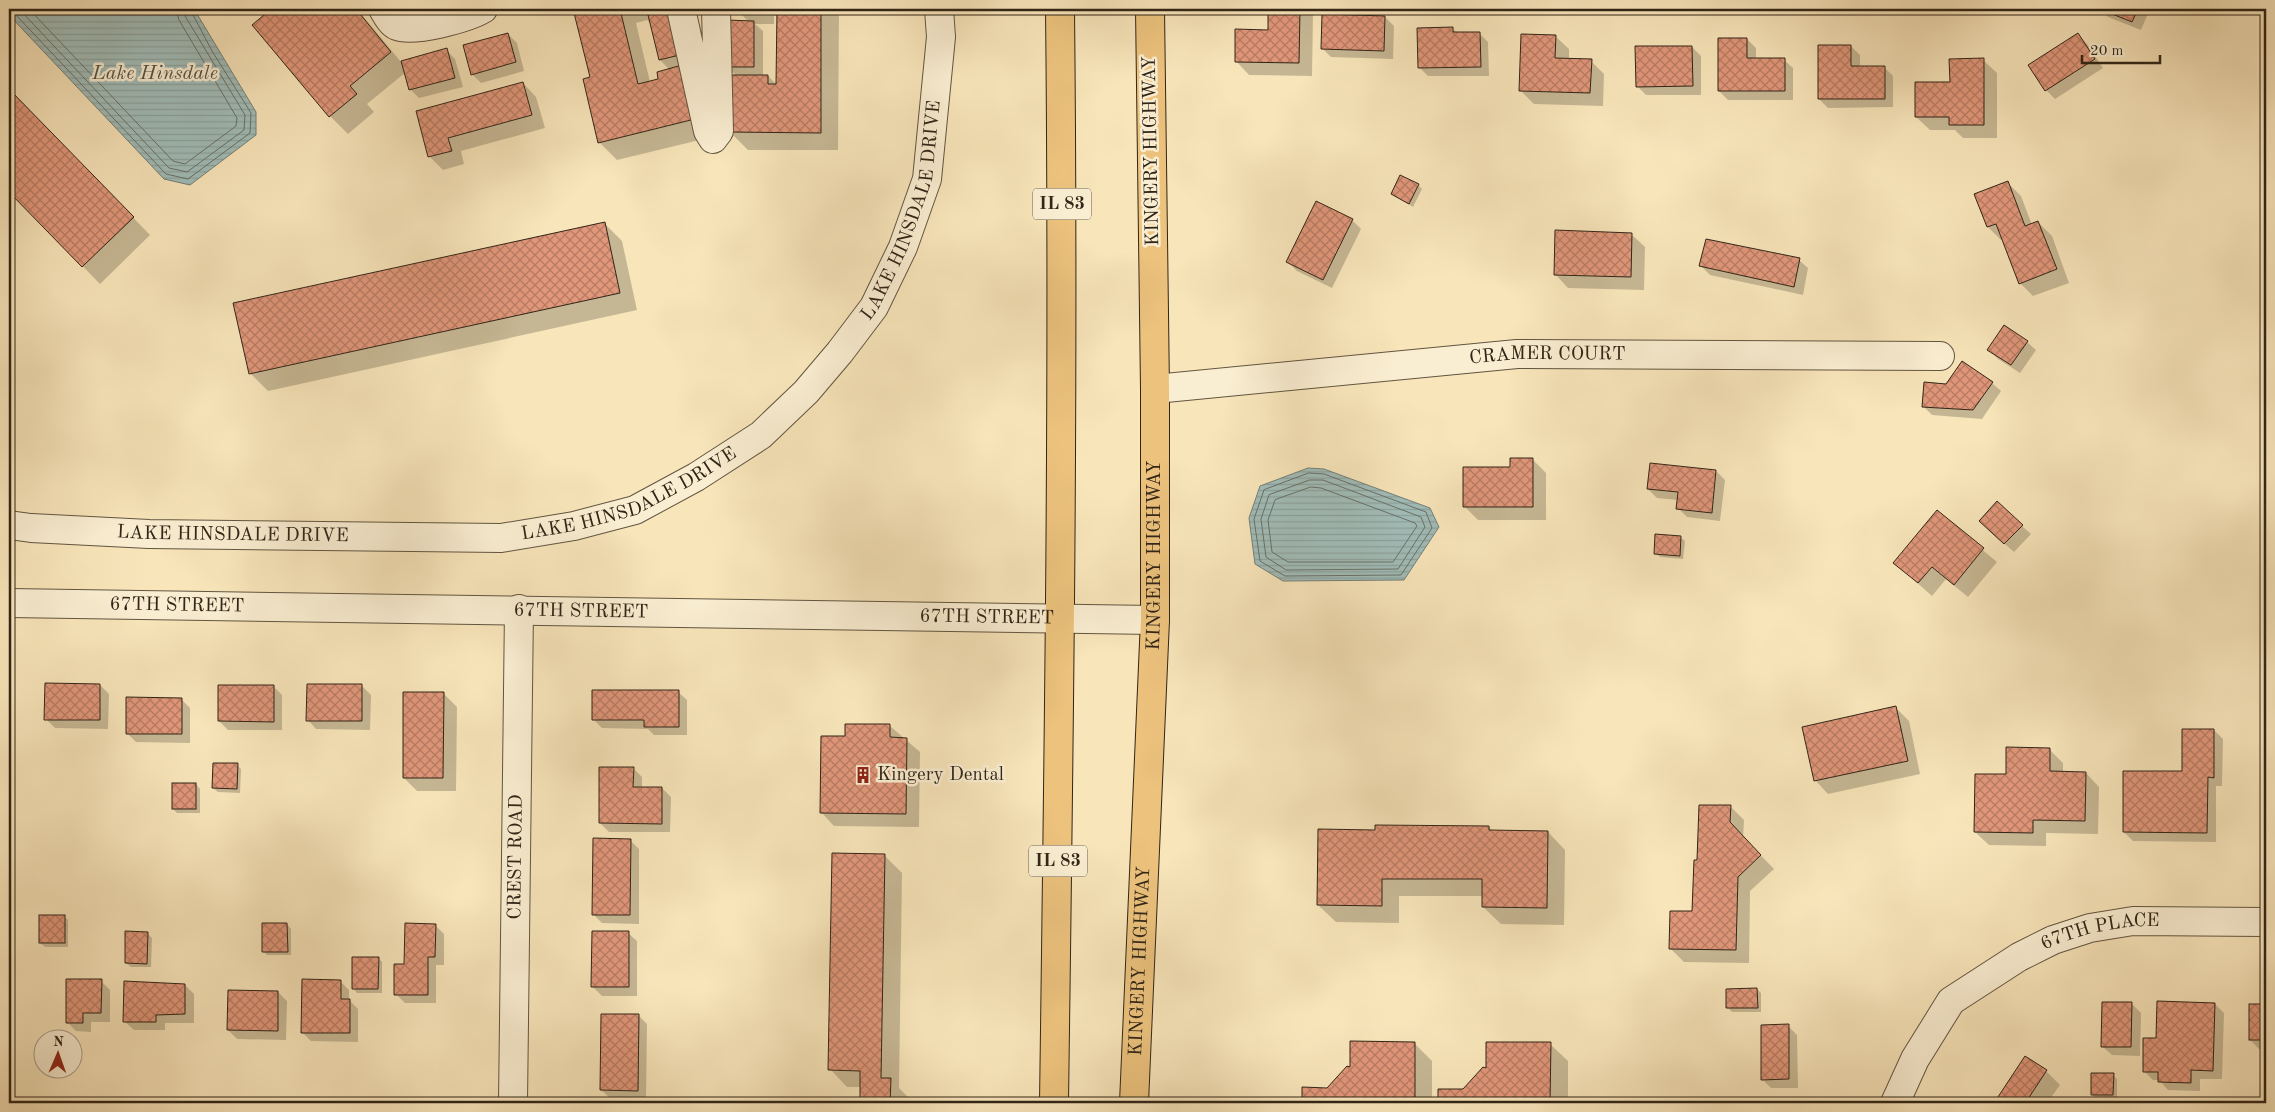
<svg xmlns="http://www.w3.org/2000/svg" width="2275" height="1112" viewBox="0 0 2275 1112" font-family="'Old Standard TT',serif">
<defs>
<pattern id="water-rules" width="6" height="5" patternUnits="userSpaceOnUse" patternTransform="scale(1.25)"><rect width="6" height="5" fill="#a1bdb9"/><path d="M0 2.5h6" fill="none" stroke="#8ba29e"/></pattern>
<pattern id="building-cross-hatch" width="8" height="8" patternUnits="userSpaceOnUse" patternTransform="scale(1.25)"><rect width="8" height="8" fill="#e1977a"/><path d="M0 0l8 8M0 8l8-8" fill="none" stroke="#b77b63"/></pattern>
</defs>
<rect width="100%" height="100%" fill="#f8e5ba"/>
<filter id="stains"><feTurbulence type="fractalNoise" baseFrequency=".004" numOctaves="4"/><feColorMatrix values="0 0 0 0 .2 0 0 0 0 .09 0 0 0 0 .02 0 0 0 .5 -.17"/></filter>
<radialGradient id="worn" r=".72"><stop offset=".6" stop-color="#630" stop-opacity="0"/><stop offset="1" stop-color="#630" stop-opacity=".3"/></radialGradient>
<!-- water -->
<g fill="url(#water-rules)" stroke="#748078">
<path d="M9,9H194L256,112V135L190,185L164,179L9,15Z"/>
<path d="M1308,468L1324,469L1430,508L1439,527L1404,580L1283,581L1255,564L1249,518L1260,486Z"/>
</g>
<!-- shadow -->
<g fill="#0003" fill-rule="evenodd">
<path d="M273,9H357L401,62L446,50L455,59L463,87L419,98L411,90L406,72L367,104L374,112L348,134L330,116L254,25Z"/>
<path d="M574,9H683L712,137L617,160L599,142L591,78ZM647,20L651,23L660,60L670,70L660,80L650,82L636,23Z"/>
<path d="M736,9H839L838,150H748L730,132L737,76L727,67L749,22ZM774,16H778V86L768,76H763V31L755,24H774Z"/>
<path d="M1270,9H1311L1313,12L1312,76L1249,75L1236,61L1269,31Z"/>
<path d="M2100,9H2150L2141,30L2108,17Z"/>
<path d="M1385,17L1394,26L1393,59L1331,57L1323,49Z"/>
<path d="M1453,29L1457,33H1479L1488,42L1489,76H1428L1419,67Z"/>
<path d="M508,34L517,43L524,71L481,83L472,74Z"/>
<path d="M2078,35L2087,44L2103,68L2055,99L2046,90L2030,65Z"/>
<path d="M1555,36L1569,49V60L1591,61L1604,74L1603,106L1534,104L1521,91Z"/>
<path d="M1747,39L1756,48V60H1784L1793,68V100H1728L1719,91Z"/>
<path d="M1851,46L1860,55V67H1884L1893,76V107L1828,108L1819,99Z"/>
<path d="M1692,47L1701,56V95H1646L1637,86Z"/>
<path d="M1983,60L1997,73V138H1963L1955,130H1930L1916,117L1951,83Z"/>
<path d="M523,83L536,97L545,128L461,151L464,164L443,170L429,156L417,112Z"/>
<path d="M9,90L150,235L100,284L9,190Z"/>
<path d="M2008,183L2021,196L2032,225L2038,222L2052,236L2069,283L2033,296L2020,283L2003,239L2001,240L1988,227Z"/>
<path d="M1418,185L1422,189L1413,207L1392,194Z"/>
<path d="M1352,220L1361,229L1332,288L1297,271L1288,262Z"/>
<path d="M604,223L622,241L637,310L268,391L250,373Z"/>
<path d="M1631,234L1645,247L1644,290L1568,288L1555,274Z"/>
<path d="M1799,260L1808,268L1803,295L1710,275L1701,266Z"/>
<path d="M2027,342L2036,350L2020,373L1998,359L1989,350Z"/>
<path d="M1992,383L2001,391L1982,419L1932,415L1923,406L1947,385Z"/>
<path d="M1532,459L1546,473V520H1478L1465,507L1511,468Z"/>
<path d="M1716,471L1725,480L1720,521L1687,517L1678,508V500L1657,498L1648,489Z"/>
<path d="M1937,512L1997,562L1968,597L1946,579L1932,596L1895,563Z"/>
<path d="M2022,526L2031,534L2014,552L1989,530Z"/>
<path d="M1680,537L1685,541L1683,559L1660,557L1655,553Z"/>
<path d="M100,685L109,694L108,729L55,728L46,719Z"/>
<path d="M9,686L14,691V726H9Z"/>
<path d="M273,686L282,695V730H228L219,721Z"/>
<path d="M362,686L371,695L370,730L316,729L308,720Z"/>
<path d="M678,692L687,700V735H654L648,729L602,728L593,719Z"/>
<path d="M444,694L457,707L456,791H417L404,778Z"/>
<path d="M181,699L190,708V743L136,742L127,733Z"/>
<path d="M1896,708L1909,721L1920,774L1828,794L1815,780Z"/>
<path d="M890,726L920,752L919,827L834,826L821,812L846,738Z"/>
<path d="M2214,730L2223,739L2222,786H2216V842L2133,841L2124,832L2183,773Z"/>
<path d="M2049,749L2063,763V773H2086L2099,787L2098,834L2046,833V846L1989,845L1975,832L2007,775Z"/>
<path d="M237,765L241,769L240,793L218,792L213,788Z"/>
<path d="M633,768L642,777V788H662L671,797L670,832H609L600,823Z"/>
<path d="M2264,779H2266V836L2263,833Z"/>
<path d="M196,784L200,789V813H177L173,809Z"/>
<path d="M1730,806L1744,820L1743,837L1774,869L1750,891L1749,963L1684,962L1671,949L1694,912L1699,862Z"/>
<path d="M1489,827L1493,832H1548L1565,850L1564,925L1501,924L1483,907V896H1399V923L1336,922L1318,905L1376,831Z"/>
<path d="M630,840L639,849V924L602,923L593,914Z"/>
<path d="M885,856L902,873L899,1088L908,1097V1103H861V1087H847L830,1069Z"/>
<path d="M64,916L68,920V947H45L40,943Z"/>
<path d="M287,924L291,929V955H267L263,951Z"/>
<path d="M435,925L444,934V965H436V1003H405L396,994L406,965Z"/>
<path d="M147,933L152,938L151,967H131L126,963Z"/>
<path d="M628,933L637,941V996H602L593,987Z"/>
<path d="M378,958L382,962V993H357L353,988Z"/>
<path d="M101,981L110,990V1022H91V1032L76,1031L67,1022Z"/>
<path d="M340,981L349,990V1000L358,1009V1042L311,1041L302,1032Z"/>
<path d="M185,985L194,994V1023H165V1030H134L125,1022Z"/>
<path d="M1757,989L1761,993V1012H1732L1728,1008Z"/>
<path d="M278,992L287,1001L286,1040L237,1039L228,1030Z"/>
<path d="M9,997L10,998L9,1033Z"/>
<path d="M2132,1004L2141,1013L2140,1056L2112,1055L2103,1047Z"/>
<path d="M2215,1004L2224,1013L2222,1079H2200V1091L2168,1090L2159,1080H2153L2144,1071Z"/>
<path d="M2251,1006H2266V1049H2259L2250,1040Z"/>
<path d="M638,1015L647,1024L646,1099L610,1098L601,1090Z"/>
<path d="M1788,1026L1797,1035L1798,1088H1771L1762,1079Z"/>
<path d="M1414,1043L1432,1061V1103H1303V1089H1328Z"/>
<path d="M1550,1044L1568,1061V1103H1439V1090H1464L1487,1070Z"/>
<path d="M2026,1058L2046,1071L2060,1085L2047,1103H1996Z"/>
<path d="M2113,1075L2117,1079V1099L2096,1098L2092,1094Z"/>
</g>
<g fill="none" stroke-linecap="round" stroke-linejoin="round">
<!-- shore -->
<g stroke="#687168" stroke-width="1">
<path d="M19,9L169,168L187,172L244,130L245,115L185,16L184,9"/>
<path d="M29,9L173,161L185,164L236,126L237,118L179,20L176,9"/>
<path d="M9,12L15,14L166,174L188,179L250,133L251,113L212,51L190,9"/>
<path d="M1309,473L1324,474L1426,512L1432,528L1401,575L1285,576L1260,561L1254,519L1264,490Z"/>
<path d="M1310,480H1323L1421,517L1425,527L1398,569L1286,570L1266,557L1261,519L1269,495Z"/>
<path d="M1311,487L1321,488L1415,523L1417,526L1393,562H1288L1272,552L1268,520L1275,500Z"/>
</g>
</g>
<!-- building -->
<g fill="url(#building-cross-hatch)" stroke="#302517">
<path d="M271,9H356L391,52L350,86L357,94L329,117L252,25Z"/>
<path d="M573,9H620L638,84L658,79L657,72L682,65L695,119L598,143L583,79L590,77Z"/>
<path d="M673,9L684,54L659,60L648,15Z"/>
<path d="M777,9H821V133L729,132V75H768V84H776Z"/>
<path d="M1268,9H1300L1299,63L1235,62V29L1268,30Z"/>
<path d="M2100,9H2138L2132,22Z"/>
<path d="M1322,14L1385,16L1384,51L1321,49Z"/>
<path d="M726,20L754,21V67H726Z"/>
<path d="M1453,27V32H1480L1481,67L1418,68L1417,28Z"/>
<path d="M508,33L516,62L471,75L463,45Z"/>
<path d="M2078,33L2095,59L2045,91L2028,65Z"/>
<path d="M1521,34L1556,35L1555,58L1592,59L1590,93L1519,91Z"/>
<path d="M1718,38H1747V58H1785V91H1718Z"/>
<path d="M1818,45H1851V66H1885V99H1818Z"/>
<path d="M1635,46H1692L1693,86L1636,87Z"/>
<path d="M447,48L455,78L409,90L401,61Z"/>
<path d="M1984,58V125H1949V117H1915V82H1950L1949,59Z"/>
<path d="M523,82L532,115L448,138L452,151L428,157L416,111Z"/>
<path d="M9,89L134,217L82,267L9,192Z"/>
<path d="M1400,175L1419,184L1409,204L1391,194Z"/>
<path d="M2008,181L2025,226L2038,221L2057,269L2019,284L1996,224L1987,227L1974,194Z"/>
<path d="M1316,201L1353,219L1323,280L1286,262Z"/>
<path d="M605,222L620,293L249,374L233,303Z"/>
<path d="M1555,230L1632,233L1631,277L1554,275Z"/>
<path d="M1706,239L1800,258L1794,287L1699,266Z"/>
<path d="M2004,325L2028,341L2011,365L1987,350Z"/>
<path d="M1962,361L1993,382L1973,410L1922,407L1924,382L1946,384Z"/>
<path d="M1510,458H1533V507H1463V467H1510Z"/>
<path d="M1650,463L1716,470L1712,513L1676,509L1678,492L1647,489Z"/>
<path d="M1997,501L2023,525L2004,544L1979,521Z"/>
<path d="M1937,510L1984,548L1954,585L1932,567L1918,583L1893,563Z"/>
<path d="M1655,534L1681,536L1680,556L1654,554Z"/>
<path d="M45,683L100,684V720H44Z"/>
<path d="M307,684H362V721H306Z"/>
<path d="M218,685H274V722L218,721Z"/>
<path d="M592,690H679V727H644V720H592Z"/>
<path d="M403,692H444L443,778H403Z"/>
<path d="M126,697L182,698V734H126Z"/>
<path d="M1896,706L1908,761L1814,781L1802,727Z"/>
<path d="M845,724H890V737L907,738L906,814L820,813L821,736H845Z"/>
<path d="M2182,729H2214V778L2208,777L2207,833L2123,832V771H2182Z"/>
<path d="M2006,747L2050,748V771L2086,772L2085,821L2033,820V833L1974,832L1975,774H2006Z"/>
<path d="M213,763H238L237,789L212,788Z"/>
<path d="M599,767H634L633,787H662V824L599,823Z"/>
<path d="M2263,778H2266V833H2262Z"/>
<rect x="172" y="783" width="24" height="26"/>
<path d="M1699,805H1731L1730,822L1761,855L1738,877L1736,950L1669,949L1670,911H1692L1694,860H1697Z"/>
<path d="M1375,825L1489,826V830L1548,831L1547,908L1482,907V879H1382V906L1317,905L1318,829L1375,830Z"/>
<path d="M593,838L631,839L630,915H592Z"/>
<path d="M832,853L885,854L881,1078H891L890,1103H860V1071L828,1070Z"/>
<rect x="39" y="915" width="26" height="28"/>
<path d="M262,923H287L288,952H262Z"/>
<path d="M405,923L436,924L435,957H428V995H394V964H404Z"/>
<path d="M125,931L148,932L147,964L125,963Z"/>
<path d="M592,931H629V987H591Z"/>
<path d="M352,957H379L378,989H352Z"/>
<path d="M66,979H102L101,1013H83V1023H66Z"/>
<path d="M302,979L341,980V999H350V1033H301Z"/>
<path d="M124,981L185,984V1014L156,1015V1022H123Z"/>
<path d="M1757,988L1758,1008H1726V989Z"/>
<path d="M228,990L278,991V1031L227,1030Z"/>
<path d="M2157,1001L2215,1003L2213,1071L2191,1070V1083L2158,1082V1072H2143V1038H2156Z"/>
<path d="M2102,1002H2132L2131,1047H2101Z"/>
<rect x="2249" y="1004" width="17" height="36"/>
<path d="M601,1014H639L638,1091L600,1090Z"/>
<path d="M1789,1024V1079L1761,1080V1025Z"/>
<path d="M1350,1041L1415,1042V1103H1302V1087L1327,1088L1347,1066L1350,1067Z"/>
<path d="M1486,1042H1551L1550,1103H1438V1089H1463L1483,1067L1486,1068Z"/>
<path d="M2025,1056L2047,1070L2026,1102L2028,1103H1994Z"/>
<path d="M2091,1073H2114L2113,1095H2091Z"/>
</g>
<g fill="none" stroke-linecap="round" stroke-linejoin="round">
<!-- minor casing -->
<g stroke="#625540" stroke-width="30">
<g id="minor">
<path d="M383,9C386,14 391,24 397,26C413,33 468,18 483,9"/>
<path d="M681,9L708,131L713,139L719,131L716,9"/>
<path id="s1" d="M1155,389L1517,354L1940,356"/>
<path id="s2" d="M9,525L31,528L149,534L501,538L574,526L635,510L696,477L761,435L806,392L840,352L874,307L903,247L927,179L941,37L939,9"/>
<path id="s3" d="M9,603L1155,620"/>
<path id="s4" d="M513,1103L519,609"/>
<path id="s5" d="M1895,1103L1915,1059L1951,1001L2019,957L2053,940L2090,928L2133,921L2266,922"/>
</g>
</g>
<!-- highway casing -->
<g stroke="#302517" stroke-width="30">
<g id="highway">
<path d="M1054,1103C1059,738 1064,374 1060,9"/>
<path id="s6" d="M1134,1103L1155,620V389L1150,9"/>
</g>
</g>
<!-- minor -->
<use href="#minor" stroke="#faeed2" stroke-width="28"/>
<!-- highway -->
<use href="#highway" stroke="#ecc27d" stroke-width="28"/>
</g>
<!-- icons -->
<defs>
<g id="building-bare" transform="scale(1.35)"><path d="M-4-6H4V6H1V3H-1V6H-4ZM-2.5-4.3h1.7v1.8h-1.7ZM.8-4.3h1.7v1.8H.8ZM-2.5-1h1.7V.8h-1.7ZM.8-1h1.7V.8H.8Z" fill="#8f2418" stroke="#faeed2" stroke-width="2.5" paint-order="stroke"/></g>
</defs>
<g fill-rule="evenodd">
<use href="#building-bare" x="863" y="775"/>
</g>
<g text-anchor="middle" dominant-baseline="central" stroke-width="5" stroke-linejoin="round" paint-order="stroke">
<!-- shield labels -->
<g fill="#faeed2" stroke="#6d614f" stroke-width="1">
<rect x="1033" y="188.5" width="58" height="31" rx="4"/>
<rect x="1029" y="845.5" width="58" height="31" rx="4"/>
</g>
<g font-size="18" font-weight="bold" fill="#302517">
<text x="1062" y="204">IL 83</text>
<text x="1058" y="861">IL 83</text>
</g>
<!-- street labels -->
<g font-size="19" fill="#302517" stroke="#faeed2">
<text transform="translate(1152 151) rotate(-91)">KINGERY HIGHWAY</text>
<text stroke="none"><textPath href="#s2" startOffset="1049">LAKE HINSDALE DRIVE</textPath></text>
<text stroke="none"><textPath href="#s1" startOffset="394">CRAMER COURT</textPath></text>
<text stroke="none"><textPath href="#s2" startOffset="629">LAKE HINSDALE DRIVE</textPath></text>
<text stroke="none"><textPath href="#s2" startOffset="224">LAKE HINSDALE DRIVE</textPath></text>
<text stroke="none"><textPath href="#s6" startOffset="548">KINGERY HIGHWAY</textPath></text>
<text stroke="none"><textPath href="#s3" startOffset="168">67TH STREET</textPath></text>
<text stroke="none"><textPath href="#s3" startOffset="572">67TH STREET</textPath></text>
<text stroke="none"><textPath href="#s3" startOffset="978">67TH STREET</textPath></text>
<text stroke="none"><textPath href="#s4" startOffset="246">CREST ROAD</textPath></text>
<text stroke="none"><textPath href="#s5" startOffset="284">67TH PLACE</textPath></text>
<text stroke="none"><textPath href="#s6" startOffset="142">KINGERY HIGHWAY</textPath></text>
</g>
<!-- poi labels -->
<g font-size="19" fill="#302517" stroke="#faeed2" text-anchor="start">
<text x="877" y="775">Kingery Dental</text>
</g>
<!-- water labels -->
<g font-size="20" font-style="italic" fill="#525348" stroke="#faeed2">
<text x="155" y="74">Lake Hinsdale</text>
</g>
</g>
<!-- margin -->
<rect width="2275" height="1112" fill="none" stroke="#f8e5ba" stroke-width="30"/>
<rect x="10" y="10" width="2255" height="1092" fill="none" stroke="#302517" stroke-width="2.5"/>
<rect x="15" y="15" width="2245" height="1082" fill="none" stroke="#302517"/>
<!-- north arrow -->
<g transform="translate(58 1054) rotate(2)"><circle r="24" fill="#faeed2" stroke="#a99e87"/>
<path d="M0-4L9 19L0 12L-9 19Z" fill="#8f2418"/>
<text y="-8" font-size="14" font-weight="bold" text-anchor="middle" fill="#302517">N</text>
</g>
<!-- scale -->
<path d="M2082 55v8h78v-8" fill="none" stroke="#302517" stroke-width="2.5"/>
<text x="2090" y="55" font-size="15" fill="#302517" stroke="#faeed2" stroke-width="4" paint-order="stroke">20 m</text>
<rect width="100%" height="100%" filter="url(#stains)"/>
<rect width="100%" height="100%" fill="url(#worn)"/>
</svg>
